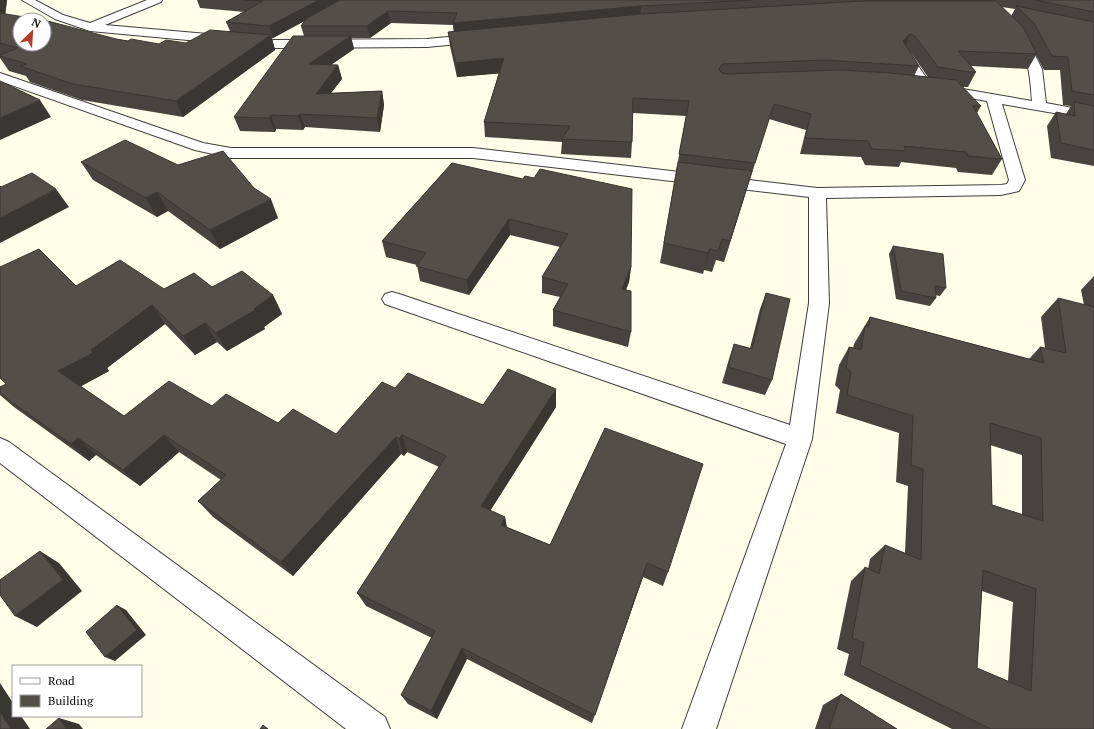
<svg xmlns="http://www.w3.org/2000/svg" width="1094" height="729" viewBox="0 0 1094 729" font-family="'PT Serif',serif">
<rect width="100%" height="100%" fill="#fefee9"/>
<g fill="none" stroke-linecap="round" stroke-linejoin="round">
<!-- minor casing -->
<g stroke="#3d3d3d" stroke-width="2">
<g id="minor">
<path d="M22,0H35L63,15L90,23L147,0H162L161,2L105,25L275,40L427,39L479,34L485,38L479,42L427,47L275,48L90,31L55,19Z"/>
<path d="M985,0H995L997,9L1027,39L1042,69L1046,103L1094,112V120L1002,104L1025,180L1019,191L1001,195L826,198L829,303L812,439L716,729H682L786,444L385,304L382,299L385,294L392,292L399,294L790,425L809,303V197L473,158H231L195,150L0,81V73L203,143L231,148H473L817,188L1001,185L1007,184L1009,180L987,101L940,93L935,92L933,89L935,86L940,85L1032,101C1030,77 1030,62 1016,41C1006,25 988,20 985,0Z"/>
<path d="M904,50L908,51L932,86L930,89H920L918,86L898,54Z"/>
<path d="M0,438L9,442L385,717L390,729H346L0,463Z"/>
</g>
</g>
<!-- minor -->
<use href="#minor" fill="#fff" fill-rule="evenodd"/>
</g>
<!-- wall -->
<g fill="#47433e" fill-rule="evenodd">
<path d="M0,0H7L5,14L116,39L128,41L159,44L186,43L230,31L226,22L245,12L200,8L197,0H1094V166L1051,158L1047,126L1056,112L1066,114L1071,106L1063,105L1060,70H1044L1036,55L1028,69L971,66L976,72L968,87H962L981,106L977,113L1002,159L992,175L958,172L956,168L901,162L899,167L865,165L861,157L800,154L806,130L769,119L724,262L716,260L712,272L704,270L703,274L660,263L686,116L633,113L632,142L631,158L561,154L562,142L485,137L484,122L499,73L457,77L450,46L448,32H454L453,25L391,23L370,38H351L354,49L331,65H338L342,79L331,93L382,91L384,105L380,132L305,127L303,130L276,129L275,132L240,131L234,117L304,36L301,26L304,21L273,38H272L275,50L183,117L82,100L30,82L26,76L9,71L0,58V55H1H0ZM1002,7L1015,9L1011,16ZM909,50L928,77L914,76L919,66Z"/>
<path d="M81,162L278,218L220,249L168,211L157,217L93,180Z"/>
<path d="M452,163L631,267L629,282L626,290L631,332L628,347L553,326V310L560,297L542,293V277L560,247L510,235L469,295L420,281L417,265L386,257L382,241Z"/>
<path d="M893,246L946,288L940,296L935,295L936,298L930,306L896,299L889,254Z"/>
<path d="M1094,276V729H952L844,675L849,654L837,649L851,581L865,567L868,569L870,559L885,545L905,553L908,486L896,482L899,433L836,413L840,390L835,385L839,365L849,347L853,348L854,344L870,317L1029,359L1040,347L1045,348L1041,317L1058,298L1084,305L1081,290ZM990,445L1022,455V515L992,505ZM982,591L1013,602L1008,681L977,668Z"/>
<path d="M76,286L164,289L212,287L273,295L282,314L264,327L265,329L227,351L217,342L195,355L165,324L107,368L109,371L81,386L124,416L212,406L278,423L336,434L395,388L483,405L556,389V407L490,511L505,517L507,527L550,545L605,428L668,572L663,586L643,577L592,723L467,659L437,719L408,704L401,695L432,638L366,606L357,593L439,467L407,452L404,456L401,454L293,576L213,517L198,501L221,480L179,452L140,486L96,455L89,461L14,407L0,395V387L6,384Z"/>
<path d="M766,293L772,380L765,395L722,383L729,359L734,344L750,348L760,309Z"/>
<path d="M841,694L897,729H815L823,705Z"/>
</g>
<!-- shaded-wall -->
<g fill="#393732">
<path d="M0,0H7L4,26L0,21Z"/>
<path d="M319,0H344L273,38L269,26Z"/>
<path d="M641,6L640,18L454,35L453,23Z"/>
<path d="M388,11L391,23L370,38L367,26Z"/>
<path d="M910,34L904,49L903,41Z"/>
<path d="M271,35L275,50L183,117L176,101Z"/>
<path d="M351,36L354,49L313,77L309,64Z"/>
<path d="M504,58L505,73L457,77L456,63Z"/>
<path d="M338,65L342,79L320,107L316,94Z"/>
<path d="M382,91L384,105L380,132L377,118Z"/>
<path d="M40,100L51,117L0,140V118Z"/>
<path d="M300,114L305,127L303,130L298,116Z"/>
<path d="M271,115L276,129L275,132L269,118Z"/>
<path d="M752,171L746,191L724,262L730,241Z"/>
<path d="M56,189L69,207L0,243V218Z"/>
<path d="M157,192L168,211L157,217L146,198Z"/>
<path d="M271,199L278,218L220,249L210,230Z"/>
<path d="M509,219L510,235L469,295L467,280Z"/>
<path d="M710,249L704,270L703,274L708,253Z"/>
<path d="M631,267L629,282L620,304L622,289Z"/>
<path d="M273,295L282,314L264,327L265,329L227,351L216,333L254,309Z"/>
<path d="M152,305L165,324L107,368L109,371L76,389L58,371L91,350Z"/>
<path d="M205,323L217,342L195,355L183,336Z"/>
<path d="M556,389V407L483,522L481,506Z"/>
<path d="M164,435L179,452L140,486L123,470Z"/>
<path d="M402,435L407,452L404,456L399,439Z"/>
<path d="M396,437L401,454L293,576L281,562Z"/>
<path d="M78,438L96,455L89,461L71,444Z"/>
<path d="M505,517L507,532L501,525Z"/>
<path d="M40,551L59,563L82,591L37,627L15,616Z"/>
<path d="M647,563L643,577L592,723L595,715Z"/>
<path d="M117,605L126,610L146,635L115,661L105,657Z"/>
<path d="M462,648L467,659L437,719L431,711Z"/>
<path d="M0,683L13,703V716H21L30,729H11L0,712Z"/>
<path d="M59,718L79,724L83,729H66Z"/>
</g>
<!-- building -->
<g fill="#524e48" stroke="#393732" fill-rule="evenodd">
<path d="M244,0H319L269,26L226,22L263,1Z"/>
<path d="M340,0H752L641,6L453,23L457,13L388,11L367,26H301L307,18Z"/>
<path d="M1035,0H1094V12Z"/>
<path d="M862,1H996L1023,27L1037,54L958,51L976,72H968L938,67L915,36L910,34L903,41L919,66L825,60L722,64L719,69L722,73L727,74L840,70L891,73L956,80L981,106H973L1002,159L968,156L966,152L904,146L906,151L872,149L868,141L805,138L811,114L774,104L755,163L679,154L689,101L633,98L632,142L562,139L570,126L484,122L504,58L456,63L448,32L642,14Z"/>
<path d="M1016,6L1094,22V95L1072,91L1068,57L1052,56L1034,23Z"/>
<path d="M0,13L42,20H20V44H44V20L116,39L128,41L131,39L159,44L166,40L186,43L210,30L271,35L176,101L73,84L20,66L27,64L0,56V55L18,48L0,43Z"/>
<path d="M293,36H351L309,64L338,65L316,94L382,91L377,118L300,114L298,116L271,115L269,118L234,117Z"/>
<path d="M0,81L40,100L0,118Z"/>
<path d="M1074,102L1094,106V150L1061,143L1056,112L1075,116Z"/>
<path d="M125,140L178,165L223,151L254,188L271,199L210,230L157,192L146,198L81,162Z"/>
<path d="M678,162L752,171L730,241L722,239L718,251L710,249L708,253L664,243Z"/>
<path d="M452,163L523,179L525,176L534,178L540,169L632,189L631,267L622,289L631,291V332L553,310L568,284L542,277L568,234L509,219L467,280L416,266L426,253L382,241Z"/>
<path d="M32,173L56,189L0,218V186L1,187Z"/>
<path d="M893,246L943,254L946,288L935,286L936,298L901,291Z"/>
<path d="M39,249L76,286L120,260L164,289L194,273L212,287L242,271L273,295L254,309L255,310L216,333L205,323L183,336L152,305L91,350L93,353L58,371L124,416L169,381L212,406L226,394L278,423L293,409L336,434L382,382L395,388L408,373L483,405L508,369L556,389L481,506L505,517L501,525L550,545L605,428L703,464L668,572L647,563L595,715L462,648L431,711L401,695L435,631L357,593L446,456L402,435L399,439L396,437L281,562L198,501L226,475L164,435L123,470L78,438L71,444L0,394V387L6,384L0,378V267Z"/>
<path d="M766,293L790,299L772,380L728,367L734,344L752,349Z"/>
<path d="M1058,298L1094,307V729H991L860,665L864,643L852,638L865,567L879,574L885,545L921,560L923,469L911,465L913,416L847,395L851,372L846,367L849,347L861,350L865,326H869L870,317L1044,363L1040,347L1066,353ZM990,423L1041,438L1043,521L992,505ZM983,570L1036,589L1031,691L977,668Z"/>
<path d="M40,551L63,580L15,616L0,595V580Z"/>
<path d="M117,605L137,630L105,657L86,632Z"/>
<path d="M841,694L897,729H829Z"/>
<path d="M0,712L11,729H0Z"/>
<path d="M59,718L66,729H46Z"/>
<path d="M263,725L268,729H260Z"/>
</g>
<!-- legend -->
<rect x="12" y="665" width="130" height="52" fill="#ffffff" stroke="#9d9d9d"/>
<rect x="20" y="678" width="20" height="6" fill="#ffffff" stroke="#9d9d9d"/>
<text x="48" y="685" font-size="12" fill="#0a0a0a">Road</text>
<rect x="20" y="695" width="20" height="12" fill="#524e48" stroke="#9d9d9d"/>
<text x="48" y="705" font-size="12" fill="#0a0a0a">Building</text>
<!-- north arrow -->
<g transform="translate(32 32) rotate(25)"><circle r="19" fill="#ffffff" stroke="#9d9d9d"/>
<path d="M0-3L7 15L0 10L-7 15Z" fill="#b23f2b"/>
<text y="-6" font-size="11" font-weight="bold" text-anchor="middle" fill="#0a0a0a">N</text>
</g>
</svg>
